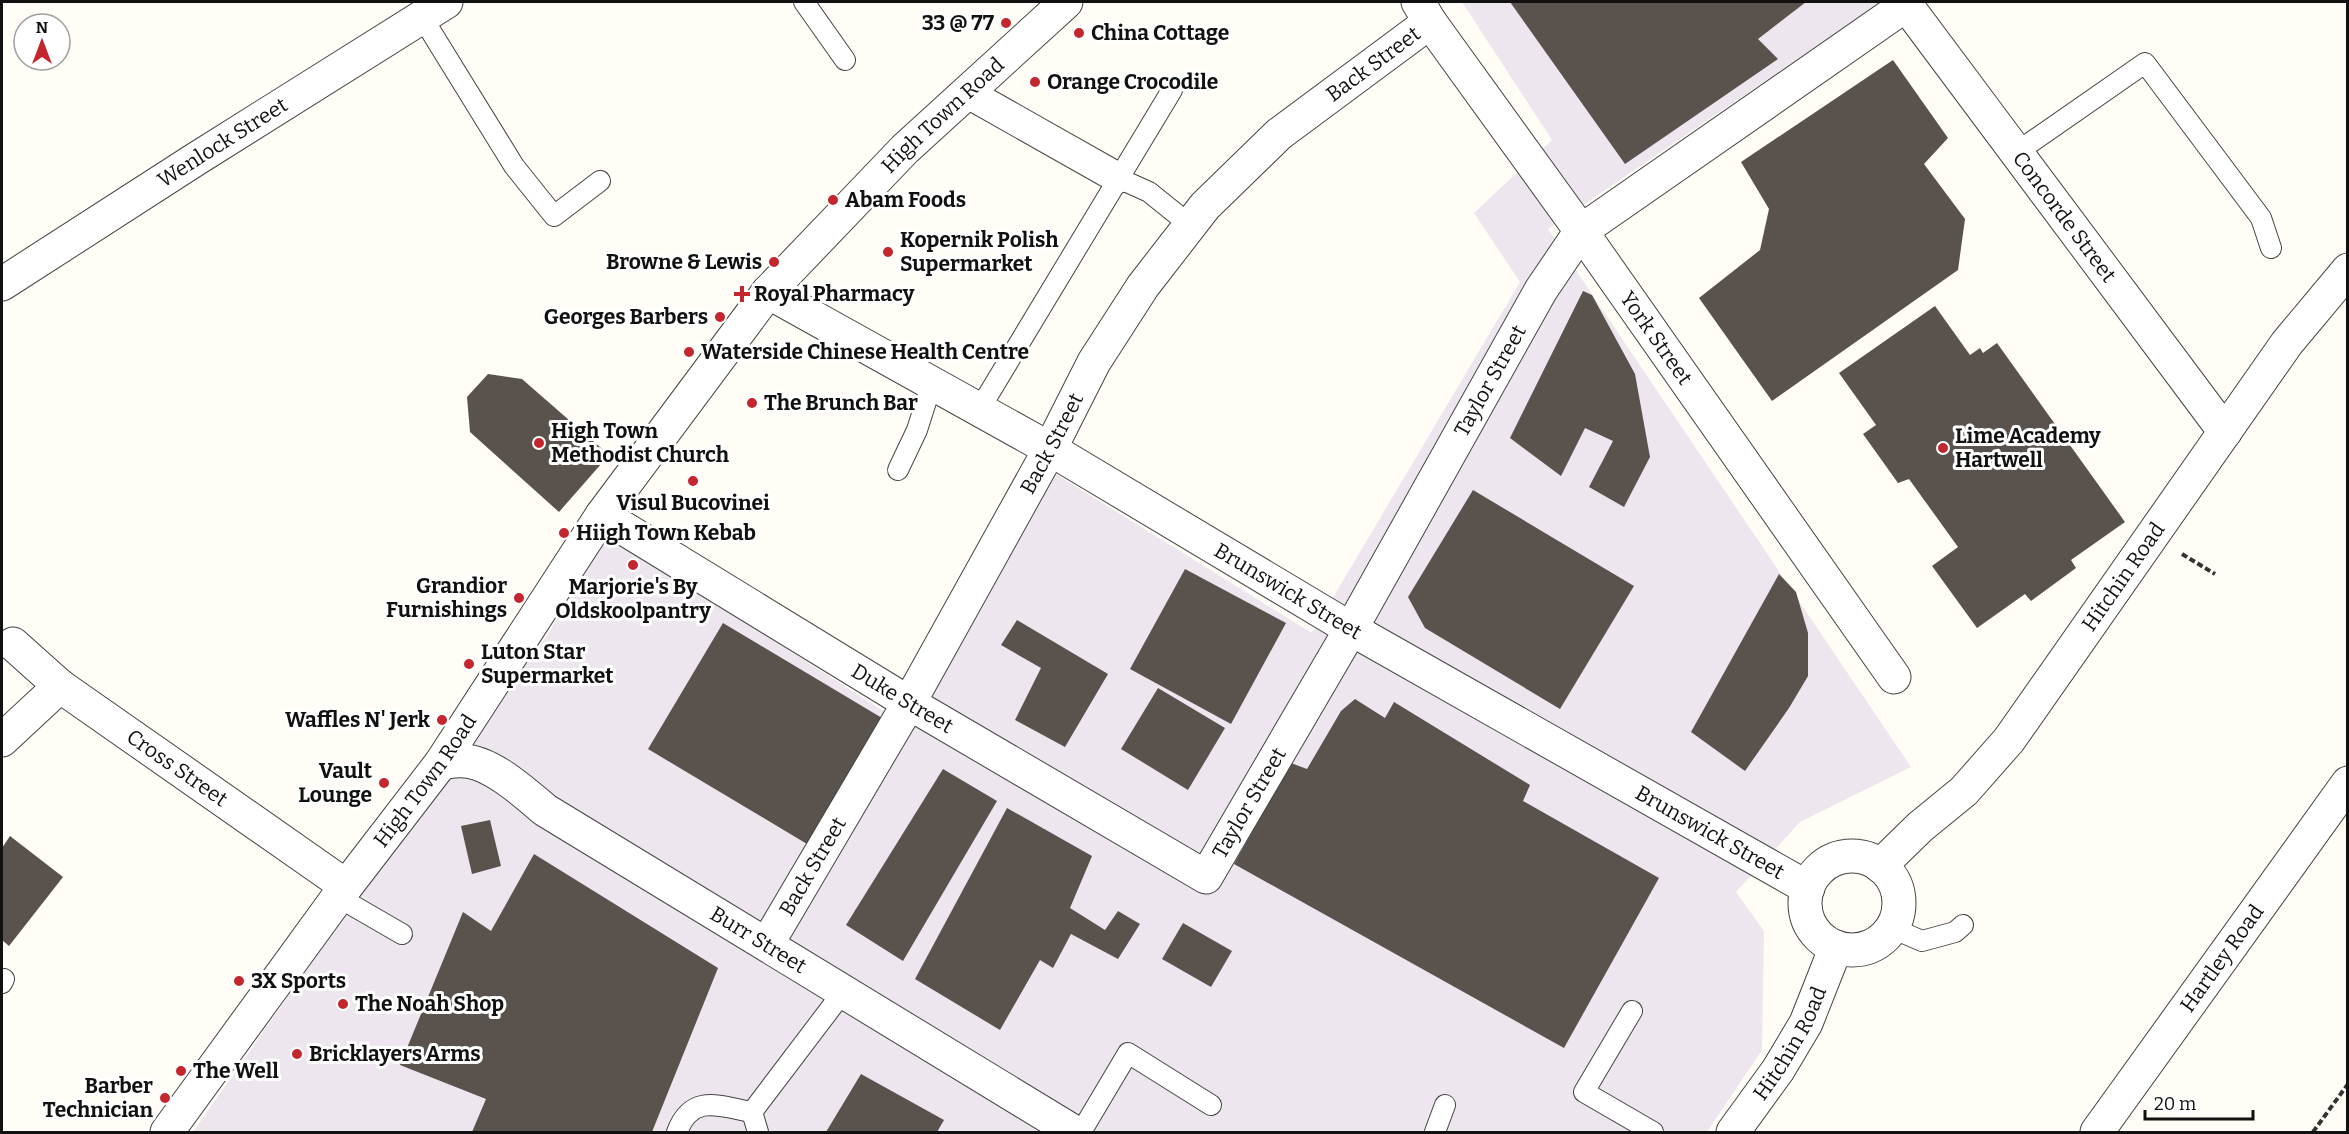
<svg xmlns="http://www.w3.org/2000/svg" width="2349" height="1134" viewBox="0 0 2349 1134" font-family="Bitter,serif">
<rect width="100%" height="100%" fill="#fffdf5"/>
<!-- industrial -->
<path fill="#eee6ef" d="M1462,2H1881L1548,229L1911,767L1800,822L1736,892L1764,931L1762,1050L1707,1132H193L326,942L546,637L608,534L913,730L939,674L1054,473L1312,633L1520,282L1474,213L1552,140Z"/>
<!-- building -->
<g fill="#5a524d">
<path d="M1510,2H1806L1758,39L1778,59L1625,164Z"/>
<path d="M1893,60L1948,138L1924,164L1965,219L1958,270L1772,401L1699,298L1760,250L1769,209L1741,162Z"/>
<path d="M1583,291L1592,295L1635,374L1650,457L1624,507L1589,487L1613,441L1585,428L1561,476L1510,438Z"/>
<path d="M1935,306L1970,355L1980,348L1983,353L1997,343L2125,522L2071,560L2076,568L2031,601L2025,594L1977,628L1932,566L1958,547L1909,479L1898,483L1863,434L1876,425L1839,373Z"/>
<path d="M488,374L522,379L609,455L559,512L470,432L467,397Z"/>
<path d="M1473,490L1634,586L1560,709L1425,628L1408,597Z"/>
<path d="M1185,569L1286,623L1231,724L1130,669Z"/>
<path d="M1779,574L1796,592L1808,633V676L1789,708L1745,771L1691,732Z"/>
<path d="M1017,620L1108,674L1065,747L1015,720L1041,668L1001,645Z"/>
<path d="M723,623L882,718L807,844L648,749Z"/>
<path d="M1158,688L1225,728L1188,790L1121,749Z"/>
<path d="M1355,699L1385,718L1394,702L1530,785L1523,801L1659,878L1564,1048L1234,864L1291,763L1307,769L1341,711Z"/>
<path d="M943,769L997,801L903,961L846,925Z"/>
<path d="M1007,808L1092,856L1070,908L1105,930L1118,911L1140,924L1118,959L1071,934L1053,968L1040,960L1000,1030L915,979Z"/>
<path d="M490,820L501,866L472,874L461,826Z"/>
<path d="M10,836L63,877L9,946L2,940V848Z"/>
<path d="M534,854L718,968L652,1132H472L486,1099L400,1065L463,912L491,931Z"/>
<path d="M1183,923L1232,951L1211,987L1162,959Z"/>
<path d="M861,1074L944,1120L937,1132H826Z"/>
</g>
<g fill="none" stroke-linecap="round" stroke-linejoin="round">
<!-- service casing -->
<g stroke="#444" stroke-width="22">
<g id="service">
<path d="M804,2L845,60"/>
<path d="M422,17L514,166L554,216L600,181"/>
<path d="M2017,152L2145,63L2261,218L2271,248"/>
<path d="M1118,178L1149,192L1190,225"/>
<path d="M979,410L1172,90"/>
<path d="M898,470L917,430L932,383"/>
<path d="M338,897L402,934"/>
<path d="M1892,928L1922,941L1955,932L1963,925"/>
<path d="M2,983L4,979"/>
<path d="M1632,1011L1584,1092L1653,1132"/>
<path d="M752,1112L843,992"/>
<path d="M752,1112L758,1132"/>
<path d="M677,1132C692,1093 719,1106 752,1112"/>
<path d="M1081,1132L1128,1053L1211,1105"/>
<path d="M1435,1132L1445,1105"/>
</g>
</g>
<!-- pedestrian casing -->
<g stroke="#444" stroke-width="32">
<path id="pedestrian" d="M966,92L1118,178"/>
</g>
<!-- minor casing -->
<g stroke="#444" stroke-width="35">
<g id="minor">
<path id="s1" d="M1418,2L1430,22L1581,231L1894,677"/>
<path id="s2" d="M1904,2L2225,432"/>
<path id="s3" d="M2,284L196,159L446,2"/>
<path id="s4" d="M768,292L1050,449L1351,629L1808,888"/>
<path id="s5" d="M602,515L909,703L1206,877L1351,629L1541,290L1581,231L1906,5"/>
<path id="s6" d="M13,644L60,686L346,886"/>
<path d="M2,740L60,686"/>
<path id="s7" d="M441,763C448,762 457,760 464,761C491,762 525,793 545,810L1074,1132"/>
<path id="s8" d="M767,944L909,703L1050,449L1094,362L1143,286L1205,206L1279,134L1430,22"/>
<path id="s9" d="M167,1132L338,897L441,763L602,515L768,292L905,149L1066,2"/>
<path id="s10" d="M2097,1132L2348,783"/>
</g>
</g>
<!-- tertiary casing -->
<g stroke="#444" stroke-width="35">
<g id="tertiary">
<circle cx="1852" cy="903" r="47"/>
<path id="s11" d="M1880,866L1920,827L1964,791L2009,740L2287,343L2348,270"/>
<path id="s12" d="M1733,1132L1778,1070L1806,1023L1836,947"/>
</g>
</g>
<!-- path -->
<g stroke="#333" stroke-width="4" stroke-dasharray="6 3" stroke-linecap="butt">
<path d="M2182,554L2215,574"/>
<path d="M2313,1132L2348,1084"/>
</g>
<!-- service -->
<use href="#service" stroke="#fff" stroke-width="20"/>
<!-- pedestrian -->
<use href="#pedestrian" stroke="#fff" stroke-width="30"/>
<!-- minor -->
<use href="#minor" stroke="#fff" stroke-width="33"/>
<!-- tertiary -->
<use href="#tertiary" stroke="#fff" stroke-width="33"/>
</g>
<!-- markers -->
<g fill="#c4262e" stroke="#fff" stroke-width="2">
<circle cx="1006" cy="23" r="6"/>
<circle cx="1079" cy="33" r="6"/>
<circle cx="1035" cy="82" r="6"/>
<circle cx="833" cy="200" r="6"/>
<circle cx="888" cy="252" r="6"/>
<circle cx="774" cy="262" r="6"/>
<path d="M739 285h6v6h6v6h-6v6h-6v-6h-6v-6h6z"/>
<circle cx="720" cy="317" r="6"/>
<circle cx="689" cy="352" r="6"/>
<circle cx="752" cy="403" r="6"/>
<circle cx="539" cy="443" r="6"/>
<circle cx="1943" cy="448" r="6"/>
<circle cx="693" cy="481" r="6"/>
<circle cx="564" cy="533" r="6"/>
<circle cx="633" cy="565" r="6"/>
<circle cx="519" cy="598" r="6"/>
<circle cx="469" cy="664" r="6"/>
<circle cx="442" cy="720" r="6"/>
<circle cx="384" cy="783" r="6"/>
<circle cx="239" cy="981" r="6"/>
<circle cx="343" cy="1004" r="6"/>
<circle cx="297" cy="1054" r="6"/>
<circle cx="181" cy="1071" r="6"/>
<circle cx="165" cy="1098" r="6"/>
</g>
<g text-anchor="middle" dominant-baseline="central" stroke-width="6" stroke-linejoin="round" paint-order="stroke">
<!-- poi labels -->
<g font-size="21" font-weight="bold" fill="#111" stroke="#fff" text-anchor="start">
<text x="994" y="23" text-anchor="end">33 @ 77</text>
<text x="1091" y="33">China Cottage</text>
<text x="1047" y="82">Orange Crocodile</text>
<text x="845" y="200">Abam Foods</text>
<text x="900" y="240">Kopernik Polish<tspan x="900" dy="24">Supermarket</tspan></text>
<text x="762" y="262" text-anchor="end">Browne &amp; Lewis</text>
<text x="754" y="294">Royal Pharmacy</text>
<text x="708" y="317" text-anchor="end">Georges Barbers</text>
<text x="701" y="352">Waterside Chinese Health Centre</text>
<text x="764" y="403">The Brunch Bar</text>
<text x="551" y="431">High Town<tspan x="551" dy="24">Methodist Church</tspan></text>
<text x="1955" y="436">Lime Academy<tspan x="1955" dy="24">Hartwell</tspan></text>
<text x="693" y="503" text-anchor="middle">Visul Bucovinei</text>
<text x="576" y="533">Hiigh Town Kebab</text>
<text x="507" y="586" text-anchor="end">Grandior<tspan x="507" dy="24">Furnishings</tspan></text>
<text x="633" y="587" text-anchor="middle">Marjorie's By<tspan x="633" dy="24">Oldskoolpantry</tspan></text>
<text x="481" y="652">Luton Star<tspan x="481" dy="24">Supermarket</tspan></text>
<text x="430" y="720" text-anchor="end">Waffles N' Jerk</text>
<text x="372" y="771" text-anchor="end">Vault<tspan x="372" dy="24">Lounge</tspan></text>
<text x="251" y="981">3X Sports</text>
<text x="355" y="1004">The Noah Shop</text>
<text x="309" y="1054">Bricklayers Arms</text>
<text x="193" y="1071">The Well</text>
<text x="153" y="1086" text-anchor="end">Barber<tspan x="153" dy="24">Technician</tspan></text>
</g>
<!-- street labels -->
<g font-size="21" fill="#111" stroke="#fff">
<text stroke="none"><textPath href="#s8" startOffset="1080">Back Street</textPath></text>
<text stroke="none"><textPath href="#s9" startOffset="1282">High Town Road</textPath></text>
<text stroke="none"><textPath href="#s3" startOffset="262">Wenlock Street</textPath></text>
<text stroke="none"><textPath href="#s2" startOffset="268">Concorde Street</textPath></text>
<text stroke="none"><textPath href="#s1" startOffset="412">York Street</textPath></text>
<text stroke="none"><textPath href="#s5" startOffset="1276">Taylor Street</textPath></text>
<text stroke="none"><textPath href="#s8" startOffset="576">Back Street</textPath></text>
<text stroke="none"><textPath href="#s11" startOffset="380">Hitchin Road</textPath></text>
<text stroke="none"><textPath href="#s4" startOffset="600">Brunswick Street</textPath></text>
<text stroke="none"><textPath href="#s5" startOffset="352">Duke Street</textPath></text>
<text stroke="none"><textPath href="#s6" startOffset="206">Cross Street</textPath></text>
<text stroke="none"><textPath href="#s9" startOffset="436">High Town Road</textPath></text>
<text stroke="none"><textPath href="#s5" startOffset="790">Taylor Street</textPath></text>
<text stroke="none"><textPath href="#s4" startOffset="1086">Brunswick Street</textPath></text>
<text stroke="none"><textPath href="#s8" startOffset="90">Back Street</textPath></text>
<text stroke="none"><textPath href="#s7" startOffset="369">Burr Street</textPath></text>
<text stroke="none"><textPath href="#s10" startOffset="214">Hartley Road</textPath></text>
<text stroke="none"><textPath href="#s12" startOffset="106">Hitchin Road</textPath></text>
</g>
</g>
<!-- border -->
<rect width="2349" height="1134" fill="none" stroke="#111111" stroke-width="6"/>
<!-- north arrow -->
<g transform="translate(42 42)"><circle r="28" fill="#ffffff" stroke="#a0a0a0" stroke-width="1.5"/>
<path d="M0-4.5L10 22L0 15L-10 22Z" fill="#c4262e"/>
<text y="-9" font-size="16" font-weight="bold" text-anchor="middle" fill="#111111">N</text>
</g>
<!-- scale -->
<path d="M2145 1110v9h108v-9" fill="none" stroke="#111111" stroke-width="3"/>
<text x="2154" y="1110" font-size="18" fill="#111111" stroke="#ffffff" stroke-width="4.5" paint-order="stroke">20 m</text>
</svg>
